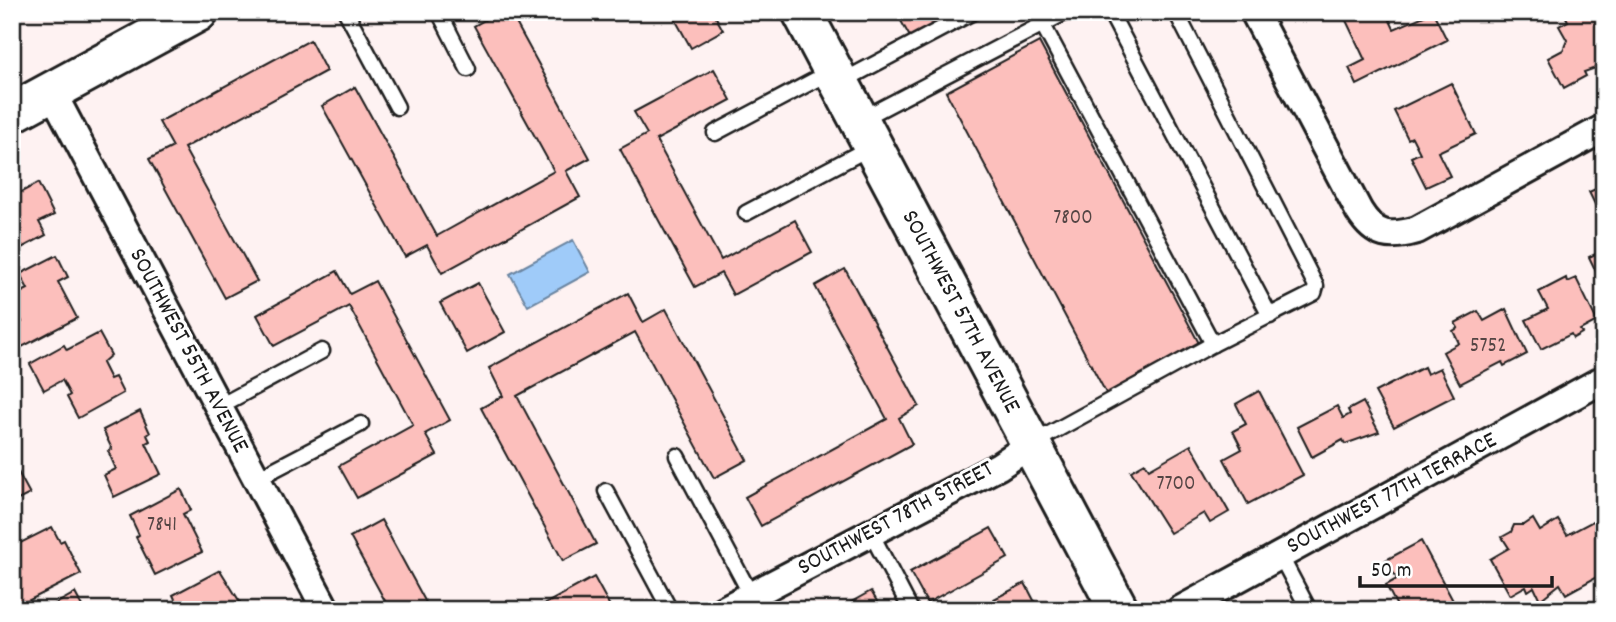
<svg xmlns="http://www.w3.org/2000/svg" width="1616" height="622" viewBox="0 0 1616 622" font-family="Dekko,sans-serif">
<rect width="100%" height="100%" fill="#fef2f2"/>
<filter id="ink" filterUnits="userSpaceOnUse"><feTurbulence type="fractalNoise" baseFrequency=".0143" numOctaves="2"/><feDisplacementMap in="SourceGraphic" scale="14" xChannelSelector="R" yChannelSelector="G"/><feConvolveMatrix kernelMatrix="1 2 1 2 8 2 1 2 1" color-interpolation-filters="sRGB"/></filter>
<g filter="url(#ink)">
<!-- water -->
<path fill="#9fcbf9" stroke="#6b85a1" stroke-width="2" d="M573,240L590,272L528,306L510,274Z"/>
<!-- building -->
<g fill="#fcbfbc" stroke="#1c1c1c" stroke-width="2">
<path d="M499,12H510L590,158L566,171L580,197L442,273L427,245L405,257L322,106L355,87L437,236L554,171L474,26Z"/>
<path d="M671,12H713L723,30L691,48Z"/>
<path d="M896,12H956L910,37Z"/>
<path d="M1342,12H1386L1394,29L1433,12L1447,40L1357,85L1349,68L1365,60Z"/>
<path d="M1574,12H1604V65L1584,72L1586,76L1564,88L1548,58L1563,50L1567,40L1559,26L1568,21L1566,17Z"/>
<path d="M310,40L326,71L184,148L257,281L225,298L149,159L173,147L159,122Z"/>
<path d="M1039,42L1200,345L1107,395L946,92Z"/>
<path d="M714,69L731,100L656,140L721,260L795,220L812,252L733,295L721,273L695,287L620,149L647,134L634,112Z"/>
<path d="M1451,83L1476,134L1438,152L1450,176L1426,187L1411,157L1420,153L1412,137L1408,139L1394,111Z"/>
<path d="M38,183L54,215L39,222L46,235L12,253V197Z"/>
<path d="M1604,185V220L1603,221L1589,192Z"/>
<path d="M1604,250V288L1589,257Z"/>
<path d="M57,255L68,277L58,282L77,318L22,347L12,329L22,322L12,297L28,289L20,274Z"/>
<path d="M845,269L919,406L899,418L912,444L761,526L745,497L887,419L815,286Z"/>
<path d="M337,271L350,294L375,281L450,420L425,434L437,455L357,498L339,466L413,425L349,306L274,346L257,315Z"/>
<path d="M1566,278L1567,282L1576,278L1597,321L1580,330L1582,333L1573,338L1571,334L1541,349L1526,320L1548,309L1539,292Z"/>
<path d="M478,283L505,332L467,353L440,303Z"/>
<path d="M628,293L643,322L666,309L747,460L714,478L635,332L517,396L596,544L563,561L481,408L503,396L489,368Z"/>
<path d="M1506,309L1527,354L1504,366L1502,362L1460,384L1443,352L1459,343L1453,331L1458,328L1455,323L1478,311L1484,321Z"/>
<path d="M99,333L111,355L102,363L110,379L115,377L123,393L78,418L67,397L70,395L62,380L44,390L30,364L64,345L67,350Z"/>
<path d="M1424,367L1427,374L1440,368L1454,396L1394,427L1375,392Z"/>
<path d="M1259,391L1303,475L1248,504L1224,459L1242,449L1233,431L1246,424L1236,404Z"/>
<path d="M1363,402L1379,432L1345,444L1343,440L1312,457L1297,427L1337,406L1343,418L1350,414L1348,410Z"/>
<path d="M140,411L150,433L147,435L150,441L146,443L161,474L114,497L104,475L116,469L108,451L112,449L103,430Z"/>
<path d="M1191,445L1229,512L1210,523L1204,513L1170,533L1131,471L1145,463L1149,469Z"/>
<path d="M18,472L30,494L12,503V474Z"/>
<path d="M181,489L191,510L183,514L202,552L155,575L136,537L139,535L130,516Z"/>
<path d="M1533,519L1540,531L1558,520L1567,535L1595,520L1604,535V554L1598,557L1604,573L1566,594L1560,584L1540,600L1534,587L1528,591L1526,586L1510,595L1490,559L1509,548L1502,537L1511,532L1514,525H1524Z"/>
<path d="M381,520L430,610H390L350,537Z"/>
<path d="M52,527L60,542L64,540L81,574L12,609V547Z"/>
<path d="M991,528L1008,558L927,603L910,572Z"/>
<path d="M1421,541L1458,610H1399L1386,585L1397,579L1386,560Z"/>
<path d="M220,570L245,610H180L173,595Z"/>
<path d="M594,577L611,608L534,610Z"/>
<path d="M1025,583L1039,610H1000L994,599Z"/>
<path d="M871,591L882,610H837Z"/>
<path d="M75,593L84,610H45Z"/>
</g>
<g fill="none" stroke-linecap="round" stroke-linejoin="round">
<!-- lane casing -->
<g stroke="#1c1c1c" stroke-width="19">
<g id="lane">
<path d="M346,12L397,107"/>
<path d="M439,12L468,69"/>
<path d="M1110,12L1270,316"/>
<path d="M1043,25L1213,344"/>
<path d="M841,82L973,12"/>
<path d="M860,120L1066,12"/>
<path d="M715,133L832,71"/>
<path d="M746,213L871,147"/>
<path d="M218,407L322,351"/>
<path d="M1031,444L1213,344L1314,293L1316,286L1176,12"/>
<path d="M677,456L751,595"/>
<path d="M256,479L361,424"/>
<path d="M606,491L670,610"/>
<path d="M871,533L911,610"/>
<path d="M1280,555L1309,610"/>
</g>
</g>
<!-- street casing -->
<g stroke="#1c1c1c" stroke-width="32">
<g id="street">
<path d="M1254,12L1359,211C1375,237 1390,238 1417,230L1604,128"/>
<path d="M52,92L326,610"/>
<path d="M723,610L999,466L1030,445"/>
<path d="M1180,610L1604,379"/>
</g>
</g>
<!-- secondary casing -->
<g stroke="#1c1c1c" stroke-width="44">
<g id="secondary">
<path d="M802,12L1119,610"/>
<path d="M12,113L198,12"/>
</g>
</g>
<!-- lane -->
<use href="#lane" stroke="#fff" stroke-width="14"/>
<!-- street -->
<use href="#street" stroke="#fff" stroke-width="26"/>
<!-- secondary -->
<use href="#secondary" stroke="#fff" stroke-width="38"/>
</g>
</g>
<g text-anchor="middle" dominant-baseline="central" stroke-width="6" stroke-linejoin="round" paint-order="stroke">
<!-- number labels -->
<g font-size="21" fill="#544544">
<text x="1073" y="219">7800</text>
<text x="1488" y="347">5752</text>
<text x="1176" y="485">7700</text>
<text x="162" y="526">7841</text>
</g>
<!-- street labels -->
<g font-size="24" fill="#1c1c1c" stroke="#fff">
<text transform="translate(960 312) rotate(62)">SOUTHWEST 57TH AVENUE</text>
<text transform="translate(188 351) rotate(62)">SOUTHWEST 55TH AVENUE</text>
<text transform="translate(1392 494) rotate(-28)">SOUTHWEST 77TH TERRACE</text>
<text transform="translate(896 519) rotate(-28)">SOUTHWEST 78TH STREET</text>
</g>
</g>
<!-- margin -->
<rect width="1616" height="622" fill="none" stroke="#fff" stroke-width="42"/>
<rect x="21" y="21" width="1574" height="580" fill="none" stroke="#1c1c1c" stroke-width="2.5" filter="url(#ink)"/>
<!-- scale -->
<path d="M1360 576v10h192v-10" fill="none" stroke="#1c1c1c" stroke-width="3.5"/>
<text x="1371" y="576" font-size="21" fill="#1c1c1c" stroke="#ffffff" stroke-width="5" paint-order="stroke">50 m</text>
</svg>
